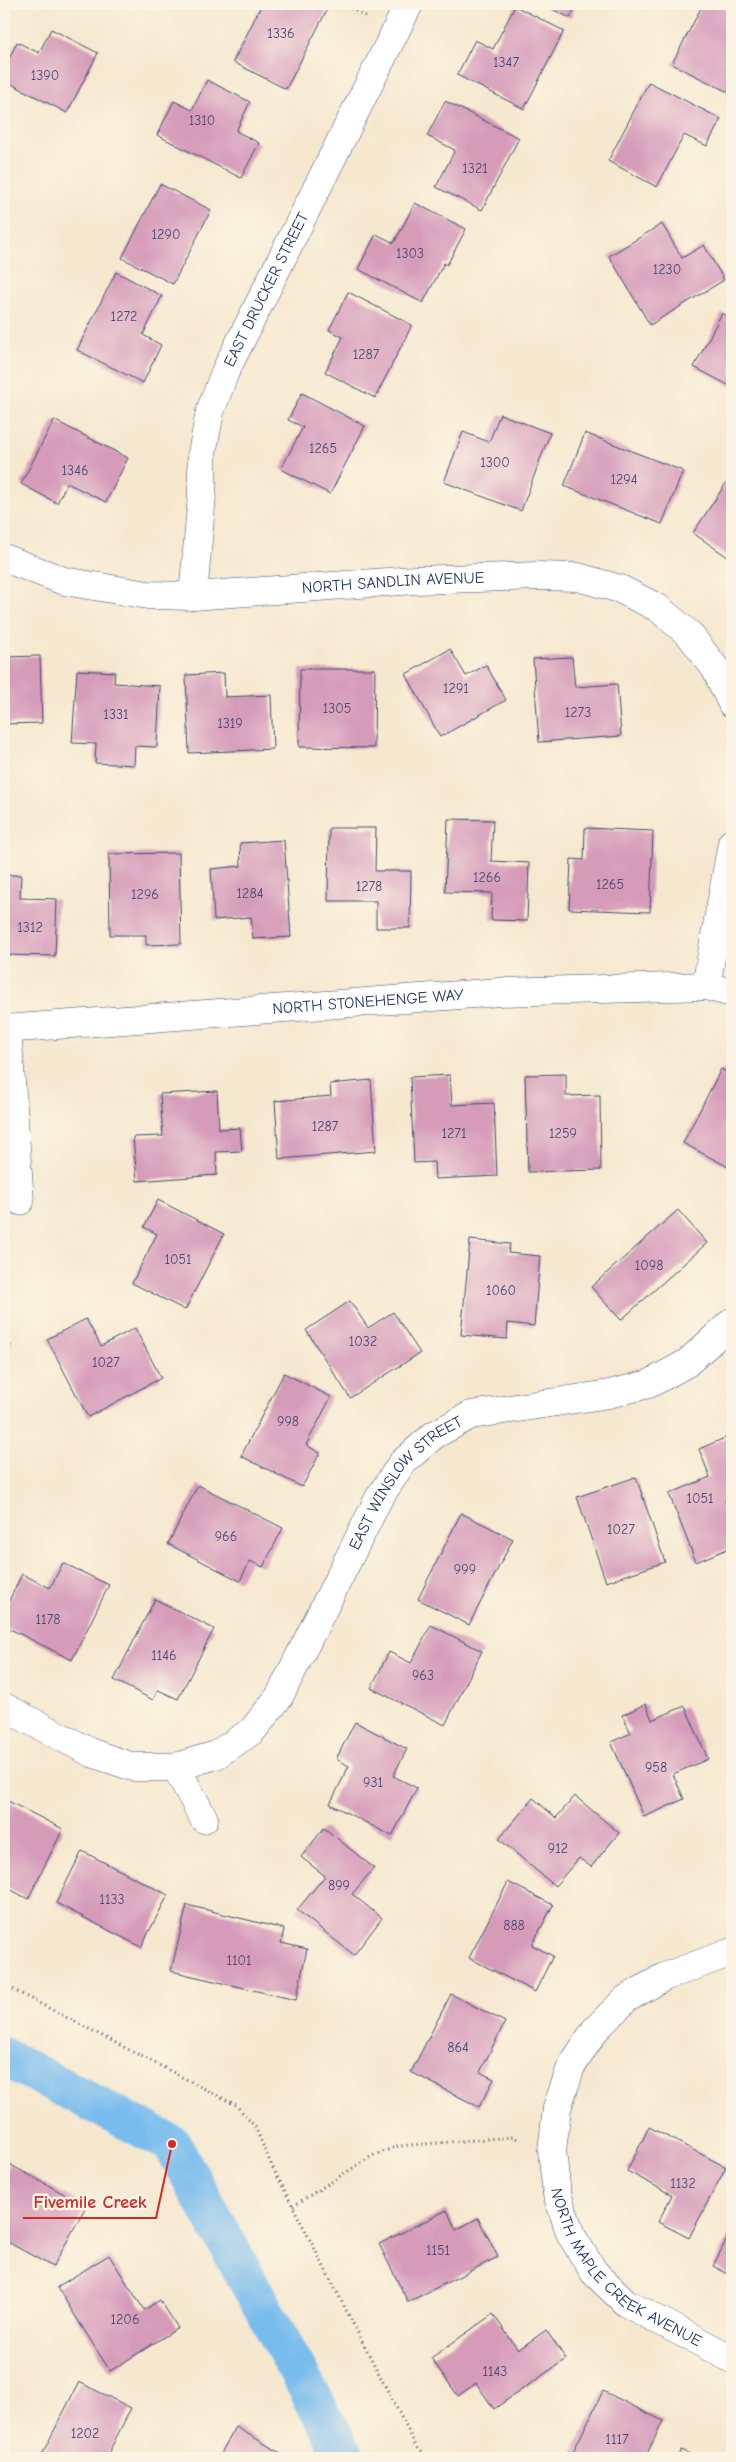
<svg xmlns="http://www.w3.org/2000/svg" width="736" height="2462" viewBox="0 0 736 2462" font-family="'Comic Neue',sans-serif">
<rect width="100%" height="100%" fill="#fcf5e5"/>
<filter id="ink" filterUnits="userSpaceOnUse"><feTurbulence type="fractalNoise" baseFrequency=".02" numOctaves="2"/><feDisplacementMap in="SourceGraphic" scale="10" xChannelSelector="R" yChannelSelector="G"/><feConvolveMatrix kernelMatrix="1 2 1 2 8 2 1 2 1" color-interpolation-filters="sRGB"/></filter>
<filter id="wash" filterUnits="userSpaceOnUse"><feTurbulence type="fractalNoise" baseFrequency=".0096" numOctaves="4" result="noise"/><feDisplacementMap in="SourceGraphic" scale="20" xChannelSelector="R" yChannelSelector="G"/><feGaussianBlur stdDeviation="1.12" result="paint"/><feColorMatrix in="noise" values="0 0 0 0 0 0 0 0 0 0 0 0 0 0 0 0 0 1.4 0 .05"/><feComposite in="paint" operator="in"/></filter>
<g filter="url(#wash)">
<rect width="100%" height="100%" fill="#f6e8cf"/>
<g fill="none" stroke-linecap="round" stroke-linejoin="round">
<!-- canal -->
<path stroke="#78bcee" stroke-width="39" d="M4,2057L172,2144L346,2458"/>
</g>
<g id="blocks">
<!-- building -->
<g fill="#d59bb9">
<path d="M262,4H330L286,89L233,62Z"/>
<path d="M542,4H577L570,18Z"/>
<path d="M703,4H732V94L672,64Z"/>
<path d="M515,6L564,31L524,109L457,75L475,40L493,49Z"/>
<path d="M51,29L98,53L67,113L4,80V69L17,42L39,53Z"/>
<path d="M207,80L250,102L236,131L259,143L241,178L157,135L174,101L192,110Z"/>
<path d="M649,82L721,119L707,146L684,135L657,187L608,161Z"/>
<path d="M445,101L519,138L482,210L436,187L455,150L427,136Z"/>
<path d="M160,184L211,210L173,284L122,258Z"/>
<path d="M415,203L466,229L447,265L444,263L423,303L358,269L376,234L394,243Z"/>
<path d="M662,224L682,258L704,245L724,280L650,325L609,256Z"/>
<path d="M116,272L162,296L143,335L161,345L143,383L77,350Z"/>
<path d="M348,292L412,325L375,398L325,372L343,337L329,330Z"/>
<path d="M722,313L732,319V387L694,367Z"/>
<path d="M302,393L365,426L330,494L281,469L303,427L288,420Z"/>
<path d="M500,414L550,433L521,511L444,482L463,432L489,442Z"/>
<path d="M54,420L128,458L106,502L67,483L57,503L21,484Z"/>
<path d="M585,433L683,471L662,524L564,486Z"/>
<path d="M732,474V560L693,533Z"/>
<path d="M450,649L466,676L486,665L506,700L440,737L406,674Z"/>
<path d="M40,656L42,723L4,724V657Z"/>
<path d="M572,657L575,687L617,684L621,736L539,742L533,659Z"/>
<path d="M300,669H375L374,748L299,747Z"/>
<path d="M77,670L115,672L114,683L160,686L157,747L135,746L134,765L95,763L96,744L72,743Z"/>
<path d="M224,673L225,697L271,695L273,749L189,753L186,675Z"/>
<path d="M448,819L493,820L491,861L529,863L527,921L491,920L492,893L445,892Z"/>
<path d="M329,828H376L375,871H411L410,928H376V901H328Z"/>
<path d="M585,828L653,831L650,912L569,909L571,859L584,860Z"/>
<path d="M284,840L291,937L253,939L251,917L214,920L211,869L241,866L240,843Z"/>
<path d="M179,853L181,944L146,945V935H110L109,854Z"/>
<path d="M4,875H21L20,898L57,899L55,956L4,955Z"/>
<path d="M721,1069L732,1075V1169L683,1143Z"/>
<path d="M566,1074V1096L600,1095L601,1170L528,1172L525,1075Z"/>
<path d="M450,1075L452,1105L494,1103L497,1176L435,1179L434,1162L414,1163L410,1077Z"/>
<path d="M371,1080L376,1151L279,1159L275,1101L331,1096L330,1084Z"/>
<path d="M217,1091L219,1129L240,1128L242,1151L216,1152L217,1175L137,1181L133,1137L163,1136L160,1094Z"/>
<path d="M158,1200L224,1234L185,1310L132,1283L157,1234L144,1227Z"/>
<path d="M678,1210L707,1243L621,1320L591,1287Z"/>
<path d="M470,1240L510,1244L508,1253L540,1256L534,1326L508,1323L507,1339L461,1335Z"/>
<path d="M350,1301L368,1328L393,1312L420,1353L350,1398L306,1330Z"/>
<path d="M86,1319L101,1346L135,1328L161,1378L88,1417L47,1339Z"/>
<path d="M4,1342L11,1345L4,1365Z"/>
<path d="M284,1373L331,1397L306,1445L320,1453L302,1487L241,1456Z"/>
<path d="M732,1435V1497L725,1500L732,1517V1547L696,1562L669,1494L710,1477L699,1449Z"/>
<path d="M636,1477L665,1562L606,1582L577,1497Z"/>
<path d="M198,1485L283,1528L263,1567L250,1561L240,1581L168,1544Z"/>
<path d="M461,1513L513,1539L469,1625L418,1599Z"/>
<path d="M63,1563L109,1585L72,1660L4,1626V1611L22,1574L50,1588Z"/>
<path d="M155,1599L214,1629L178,1699L158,1690L153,1700L114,1680Z"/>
<path d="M431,1625L482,1651L445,1725L371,1688L389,1652L411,1663Z"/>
<path d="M646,1704L652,1720L685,1706L708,1759L673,1774L684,1799L644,1817L611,1742L631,1733L622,1715Z"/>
<path d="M355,1722L407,1749L393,1776L417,1788L392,1836L330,1804L349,1766L336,1759Z"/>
<path d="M575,1796L619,1833L591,1867L579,1858L555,1886L499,1839L533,1798L556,1818Z"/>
<path d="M4,1799L63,1829L28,1899L4,1886Z"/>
<path d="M324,1828L374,1868L352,1894L382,1918L354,1955L297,1910L325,1876L301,1857Z"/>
<path d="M82,1851L168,1895L141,1947L56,1903Z"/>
<path d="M508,1882L553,1905L532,1945L553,1956L535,1992L469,1958Z"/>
<path d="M187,1905L284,1929L281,1943L307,1949L296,2000L171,1971Z"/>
<path d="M451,1994L505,2022L480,2072L494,2079L479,2107L411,2072Z"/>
<path d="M649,2127L726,2167L689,2238L658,2222L672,2195L627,2171Z"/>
<path d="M9,2164L86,2206L53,2267L4,2240V2173Z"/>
<path d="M447,2210L456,2230L478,2218L498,2257L408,2302L379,2244Z"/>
<path d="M732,2229V2276L713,2266Z"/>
<path d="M109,2255L144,2310L160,2300L178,2328L110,2371L57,2287Z"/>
<path d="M493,2314L518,2350L546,2330L566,2359L494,2409L476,2383L458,2396L431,2358Z"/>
<path d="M79,2382L131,2408L106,2458H40Z"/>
<path d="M603,2391L663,2421L645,2458H570Z"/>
<path d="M236,2427L289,2458H218Z"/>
<path d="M681,2450L698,2458H677Z"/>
</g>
</g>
</g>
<g filter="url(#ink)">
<use href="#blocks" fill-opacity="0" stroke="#3c4b6f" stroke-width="1"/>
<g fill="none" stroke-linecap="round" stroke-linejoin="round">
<!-- minor casing -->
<g stroke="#3c4b6f" stroke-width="29">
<g id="minor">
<path id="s1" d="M4,558L64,581L148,595L193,596L415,580L537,576L578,577L620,589L658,608L690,635L715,668L732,704"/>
<path id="s2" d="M193,596L202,495V453L210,412L225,372L409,4"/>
<path d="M706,986L732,843"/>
<path d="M7,1028L20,1201"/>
<path id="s3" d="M4,1029L500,992L706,986L732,993"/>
<path id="s4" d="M4,1707L92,1753L133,1767H176L216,1755L252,1731L279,1697L379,1498L402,1463L434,1435L471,1415L609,1394L649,1384L687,1363L732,1322"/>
<path d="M176,1767L204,1819"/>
<path id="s5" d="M732,1952L664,1977L626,1999L595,2030L571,2067L557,2108L552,2151L557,2194L571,2235L594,2272L626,2303L732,2359"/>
</g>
</g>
<!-- path -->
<g stroke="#3c4b6f" stroke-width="3" stroke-dasharray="1 4" stroke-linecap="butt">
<path d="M121,4H163"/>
<path d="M342,4L365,16"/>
<path d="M4,1985L236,2105L255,2127L271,2164L415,2444L426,2458"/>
<path d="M293,2206L372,2156L398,2146L513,2137L520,2140"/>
</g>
<!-- minor -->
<use href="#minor" stroke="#fff" stroke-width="28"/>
</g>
</g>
<g text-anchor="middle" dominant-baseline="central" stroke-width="5" stroke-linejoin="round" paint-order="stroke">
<!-- number labels -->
<g font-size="14" fill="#4a4a75">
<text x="281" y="33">1336</text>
<text x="506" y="62">1347</text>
<text x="45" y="75">1390</text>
<text x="202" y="120">1310</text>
<text x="475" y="168">1321</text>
<text x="166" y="234">1290</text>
<text x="410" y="253">1303</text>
<text x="667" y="269">1230</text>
<text x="124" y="316">1272</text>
<text x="366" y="354">1287</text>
<text x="323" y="448">1265</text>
<text x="495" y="462">1300</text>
<text x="75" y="470">1346</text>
<text x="624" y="479">1294</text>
<text x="456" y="688">1291</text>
<text x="337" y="708">1305</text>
<text x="578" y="712">1273</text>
<text x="116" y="714">1331</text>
<text x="230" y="723">1319</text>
<text x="487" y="877">1266</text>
<text x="610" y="884">1265</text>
<text x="369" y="886">1278</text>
<text x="250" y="893">1284</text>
<text x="145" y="894">1296</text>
<text x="30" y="927">1312</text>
<text x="325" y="1126">1287</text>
<text x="454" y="1133">1271</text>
<text x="563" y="1133">1259</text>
<text x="178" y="1259">1051</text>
<text x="649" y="1265">1098</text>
<text x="501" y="1290">1060</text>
<text x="363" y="1341">1032</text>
<text x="106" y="1362">1027</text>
<text x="288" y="1421">998</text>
<text x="700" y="1498">1051</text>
<text x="621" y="1529">1027</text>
<text x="226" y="1536">966</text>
<text x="465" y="1569">999</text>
<text x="48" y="1619">1178</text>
<text x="164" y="1655">1146</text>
<text x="423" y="1675">963</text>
<text x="656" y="1767">958</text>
<text x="373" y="1782">931</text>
<text x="558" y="1848">912</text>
<text x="339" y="1885">899</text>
<text x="112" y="1899">1133</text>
<text x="514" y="1925">888</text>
<text x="239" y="1960">1101</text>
<text x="458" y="2047">864</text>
<text x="683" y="2183">1132</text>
<text x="438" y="2250">1151</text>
<text x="125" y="2319">1206</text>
<text x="495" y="2371">1143</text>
<text x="85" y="2433">1202</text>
<text x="617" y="2439">1117</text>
</g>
<!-- street labels -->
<g font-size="16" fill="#1b2f5e" stroke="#fcf5e5">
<text stroke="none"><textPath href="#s2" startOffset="320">EAST DRUCKER STREET</textPath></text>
<text stroke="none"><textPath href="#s1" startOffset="395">NORTH SANDLIN AVENUE</textPath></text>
<text stroke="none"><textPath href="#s3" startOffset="365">NORTH STONEHENGE WAY</textPath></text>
<text stroke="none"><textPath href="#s4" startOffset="566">EAST WINSLOW STREET</textPath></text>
<text stroke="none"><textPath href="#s5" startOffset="439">NORTH MAPLE CREEK AVENUE</textPath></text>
</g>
</g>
<!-- callouts -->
<path fill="none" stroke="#d62828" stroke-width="2" d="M172 2144L156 2218H23"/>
<circle fill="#d62828" stroke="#fcf5e5" stroke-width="2" cx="172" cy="2144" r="5"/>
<g font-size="18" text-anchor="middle" font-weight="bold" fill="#d62828" stroke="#fcf5e5" stroke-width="5" stroke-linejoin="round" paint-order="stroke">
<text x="90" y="2208">Fivemile Creek</text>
</g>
<!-- margin -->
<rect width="736" height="2462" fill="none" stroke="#fcf5e5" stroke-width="20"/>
</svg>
